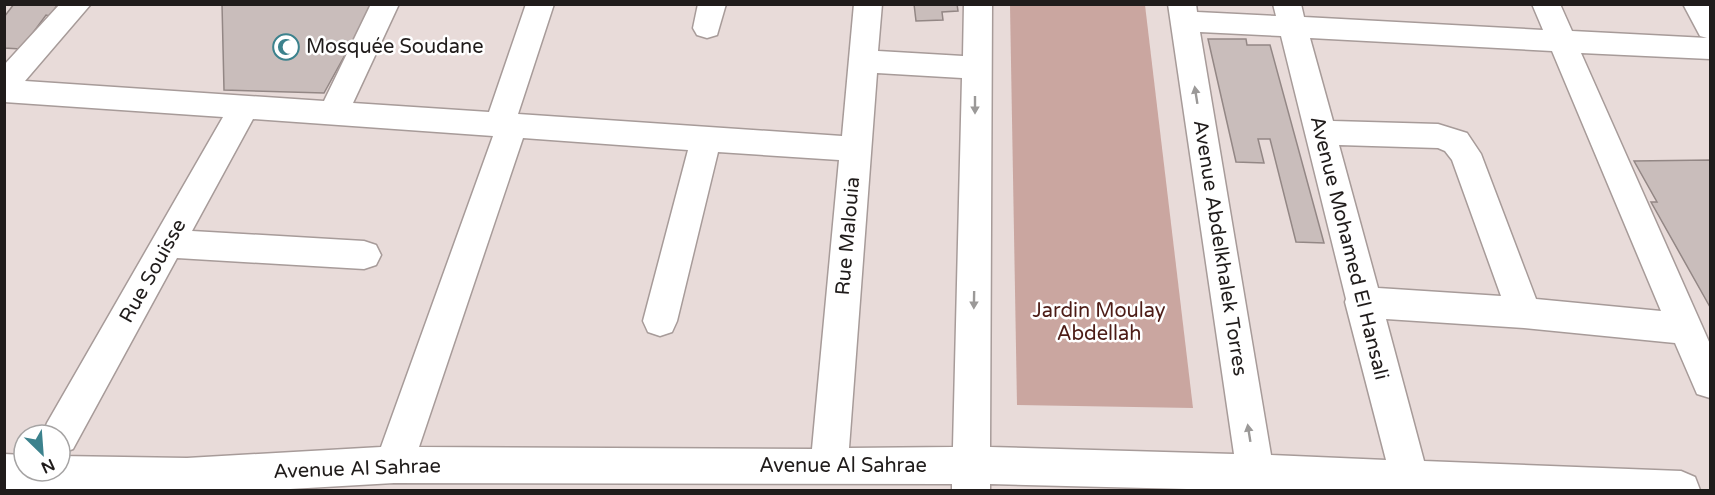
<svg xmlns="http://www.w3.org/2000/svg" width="1715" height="495" viewBox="0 0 1715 495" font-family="'Varela Round',sans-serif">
<rect width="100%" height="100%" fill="#e8dbd9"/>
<!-- green -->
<path fill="#caa6a0" d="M1010,5H1145L1193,408L1017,405Z"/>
<!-- building -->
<g fill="#c9bdbb" stroke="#938785" stroke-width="1.5">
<path d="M14,4H58L50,16L46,15L21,49L4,48V17Z"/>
<path d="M222,4H373L324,93L224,90Z"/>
<path d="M914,4H957L958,11L942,12L943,20L916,21Z"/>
<path d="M1208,39H1246L1247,45H1270L1324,243L1296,242L1270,139H1258L1264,163L1236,162Z"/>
<path d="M1710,160V307L1651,202H1657L1634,161Z"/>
</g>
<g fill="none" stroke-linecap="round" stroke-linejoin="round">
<!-- minor casing -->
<g stroke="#a79b99" stroke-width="3">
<g id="minor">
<path d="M60,4H91L25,81L324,101L371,4H399L353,103L489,112L526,4H554L518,114L842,136L854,4H882L878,51L963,56L964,4H992L990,447L1234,454L1168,4H1196L1197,12L1276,16L1273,4H1301L1304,17L1543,30L1532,4H1560L1572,31L1707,38L1700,36L1683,4H1710V59L1581,53L1710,344V398L1697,394L1675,343L1524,328L1386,319L1424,461L1681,471L1695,477L1700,490H1227L990,484V490H952V484L394,483L273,490H4V454L24,455V471H60V456L187,458L381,447L493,136L253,119L192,231L364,241L376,245L381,255L376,265L364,269L177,258L73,449L60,454V435H42L47,423L223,117L4,102V65ZM1200,32L1281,36L1346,299L1345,302L1386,460L1271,455ZM1310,38L1552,51L1661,311L1536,299L1481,154L1467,133L1438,124L1333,121ZM877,73L962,78L953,447L849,448ZM523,138L688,150L643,321L648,332L660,336L672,332L677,321L718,152L839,160L812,449L419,447ZM1339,145L1438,148L1445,151L1452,160L1501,296L1378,288Z"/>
<path d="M698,4H726L717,35L707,38L697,35L693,28Z"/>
</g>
</g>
<!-- minor -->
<use href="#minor" fill="#fff" fill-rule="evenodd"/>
</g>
<!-- one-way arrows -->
<defs><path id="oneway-solid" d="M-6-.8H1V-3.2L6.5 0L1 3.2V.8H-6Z" transform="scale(1.5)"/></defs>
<g fill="#9b9998">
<use href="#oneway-solid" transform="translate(1196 95) rotate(-99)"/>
<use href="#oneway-solid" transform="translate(975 105) rotate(90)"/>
<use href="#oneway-solid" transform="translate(974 300) rotate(91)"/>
<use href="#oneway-solid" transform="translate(1249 433) rotate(-99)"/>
</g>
<!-- icons -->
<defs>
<g id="mosque-ring" transform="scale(1.35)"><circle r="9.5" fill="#fff" stroke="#3c828d" stroke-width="1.5"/><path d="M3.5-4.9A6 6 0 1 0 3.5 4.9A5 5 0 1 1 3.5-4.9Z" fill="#3c828d"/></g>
</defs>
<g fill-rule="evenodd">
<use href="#mosque-ring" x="286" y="47"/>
</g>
<g text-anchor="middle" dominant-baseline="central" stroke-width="5" stroke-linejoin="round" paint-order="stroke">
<!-- poi labels -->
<g font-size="20" fill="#201c1b" stroke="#fff" text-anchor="start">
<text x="306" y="47">Mosquée Soudane</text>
</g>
<!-- street labels -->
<g font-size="20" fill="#201c1b" stroke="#fff">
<text transform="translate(848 236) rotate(-85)">Rue Malouia</text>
<text transform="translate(1220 248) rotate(81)">Avenue Abdelkhalek Torres</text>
<text transform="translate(1349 248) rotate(76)">Avenue Mohamed El Hansali</text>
<text transform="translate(153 271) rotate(-61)">Rue Souisse</text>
<text x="843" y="466">Avenue Al Sahrae</text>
<text transform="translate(357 469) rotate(-2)">Avenue Al Sahrae</text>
</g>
<!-- park labels -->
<g font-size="20" fill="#4c1c16" stroke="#fff">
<text x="1099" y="311">Jardin Moulay<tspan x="1099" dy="23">Abdellah</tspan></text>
</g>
</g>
<!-- border -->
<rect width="1715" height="495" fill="none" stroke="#201c1b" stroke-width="12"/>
<!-- north arrow -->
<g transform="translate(42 453) rotate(155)"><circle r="28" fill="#ffffff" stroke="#a6a4a4" stroke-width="1.5"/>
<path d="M0-4.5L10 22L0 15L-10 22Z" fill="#3c828d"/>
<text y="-9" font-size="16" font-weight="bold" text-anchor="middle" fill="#201c1b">N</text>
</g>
</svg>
